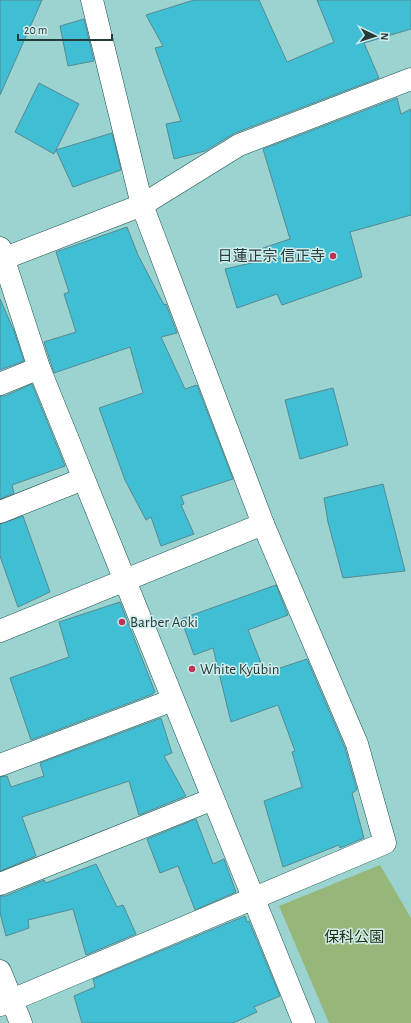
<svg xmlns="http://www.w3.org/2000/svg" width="411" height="1023" viewBox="0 0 411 1023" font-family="'Alegreya Sans','Noto Sans JP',sans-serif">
<rect width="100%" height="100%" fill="#9ad3cf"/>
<!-- green -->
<path fill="#97b77a" d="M380,865L411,918V1023H329L279,906Z"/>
<!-- building -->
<g fill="#40bfd4" stroke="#558a94">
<path d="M0,0H42L0,95Z"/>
<path d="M194,0H259L287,62L334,42L317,0H411V29L364,43L379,78L235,133L205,151L174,159L166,124L181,121L155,48L163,46L146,15Z"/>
<path d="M84,19L94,61L68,66L60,26Z"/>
<path d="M39,83L79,104L54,154L15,132Z"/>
<path d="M397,98L401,114L411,109V215L350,232L362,277L282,305L277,294L237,308L225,269L264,260L263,248L290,239L263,149Z"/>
<path d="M112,133L121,170L73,187L56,150Z"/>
<path d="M127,227L138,255L164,305L166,304L177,333L161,337L185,389L197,385L233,479L181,496L184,504L181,505L194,534L161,546L151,517L146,520L125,480L99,408L143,393L130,347L54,373L44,342L76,332L64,294L69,292L56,252Z"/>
<path d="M0,299L14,331L24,361L0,370Z"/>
<path d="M32,384L65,466L12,485L14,493L0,499V396H5Z"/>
<path d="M333,388L348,445L300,459L285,400Z"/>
<path d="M383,484L405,571L343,578L328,522L324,498Z"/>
<path d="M23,516L50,592L18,607L0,556V524Z"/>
<path d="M276,585L288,615L248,630L265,673L307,659L345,748L357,790L352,793L364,838L340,848L339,845L283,867L264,801L302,787L292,752L295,751L278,705L231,722L213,648L194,655L181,619Z"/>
<path d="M120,602L155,692L153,693V694L31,740L10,678L69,657L59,622Z"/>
<path d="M161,718L172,753L164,756L186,796L139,815L129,781L22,817L36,856L0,871V777L7,776L11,787L44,776L40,763Z"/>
<path d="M196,819L213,864L224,859L236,892L195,910L178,866L160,873L147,839Z"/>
<path d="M96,864L117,907L123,905L136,934L86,955L73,909L28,920L29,928L6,936L0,913V896H5L44,880L46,883Z"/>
<path d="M245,916L247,922L249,921L280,996L254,1007L257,1012L233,1023H82L74,996L95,987L93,979Z"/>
</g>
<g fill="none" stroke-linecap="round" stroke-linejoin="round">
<!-- street casing -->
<g stroke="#18514f" stroke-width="23">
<g id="street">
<path d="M0,248L39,368L304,1023"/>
<path d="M0,260L142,205L239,145L411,79"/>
<path d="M0,384L39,368"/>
<path d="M0,512L83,479"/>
<path d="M0,631L263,524"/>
<path d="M0,765L173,700"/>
<path d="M0,884L213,799"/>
<path d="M0,971L21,1023"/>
<path d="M0,1005L385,843L357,744L263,524L142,205L92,0"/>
</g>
</g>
<!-- street -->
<use href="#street" stroke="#fff" stroke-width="22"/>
</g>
<!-- markers -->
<g fill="#c13257" stroke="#d1edeb" stroke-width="1.5">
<circle cx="333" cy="256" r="4"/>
<circle cx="122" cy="622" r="4"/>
<circle cx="192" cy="669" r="4"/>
</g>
<g text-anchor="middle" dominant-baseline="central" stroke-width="3" stroke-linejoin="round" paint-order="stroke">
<!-- poi labels -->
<g font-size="15" fill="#243b39" stroke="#d1edeb" text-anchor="start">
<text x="325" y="256" text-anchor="end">日蓮正宗 信正寺</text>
<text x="130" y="622">Barber Aoki</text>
<text x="200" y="669">White Kyūbin</text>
</g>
<!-- park labels -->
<g font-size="15" fill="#1f2e0e" stroke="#d1edeb">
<text x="354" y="937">保科公園</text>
</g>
</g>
<!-- north arrow -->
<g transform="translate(375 36) rotate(94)" stroke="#d1edeb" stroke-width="3" paint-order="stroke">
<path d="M0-3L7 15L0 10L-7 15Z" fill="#243b39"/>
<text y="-6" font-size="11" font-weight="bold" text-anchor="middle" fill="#243b39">N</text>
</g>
<!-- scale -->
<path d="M18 34v6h94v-6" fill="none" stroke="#243b39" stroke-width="2"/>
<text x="24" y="34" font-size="12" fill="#243b39" stroke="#d1edeb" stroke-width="3" paint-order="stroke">20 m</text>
</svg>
